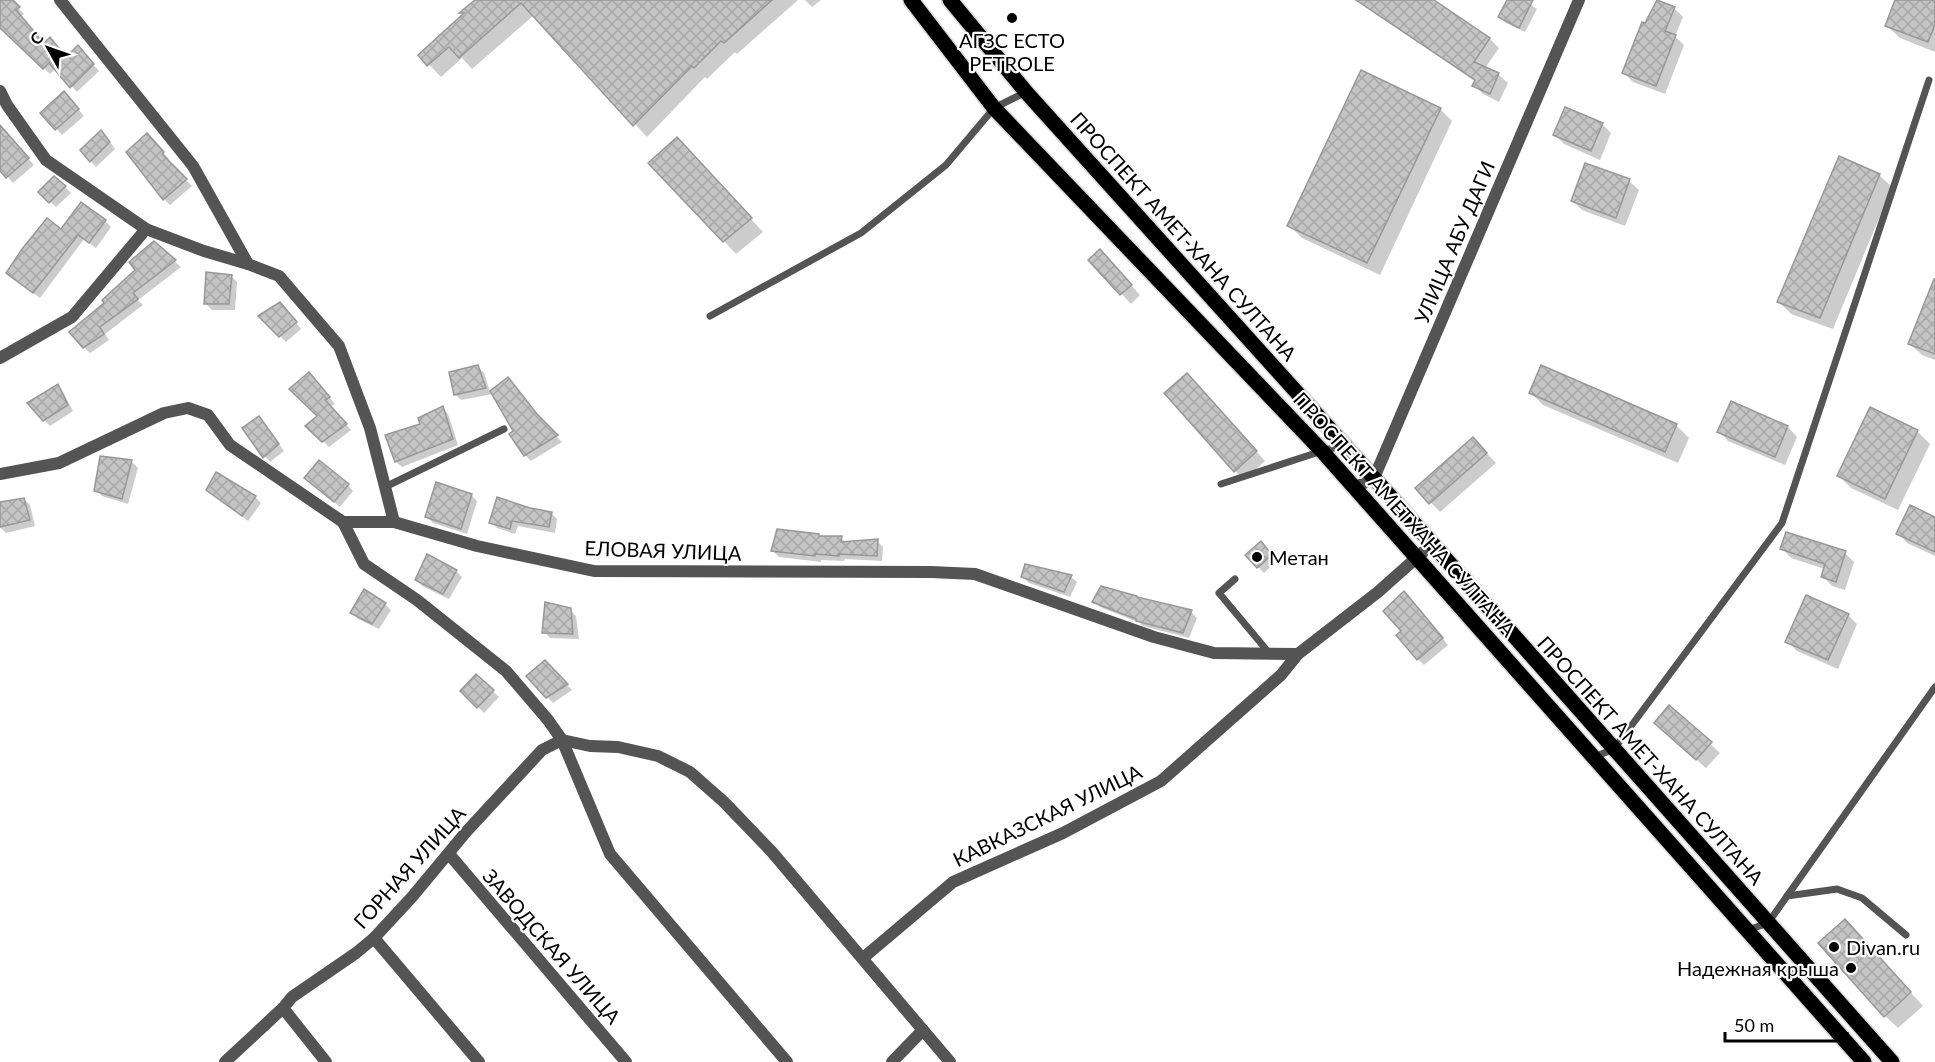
<svg xmlns="http://www.w3.org/2000/svg" width="1935" height="1062" viewBox="0 0 1935 1062" font-family="Lato,sans-serif">
<defs>
<pattern id="building-cross-hatch" width="8" height="8" patternUnits="userSpaceOnUse" patternTransform="scale(1.5)"><rect width="8" height="8" fill="#c4c4c4"/><path d="M0 0l8 8M0 8l8-8" fill="none" stroke="#a7a7a7"/></pattern>
</defs>
<rect width="100%" height="100%" fill="#fff"/>
<!-- shadow -->
<g fill="#0003">
<path d="M0,0H11L24,14L21,16L44,45L67,58L83,53L99,71L77,92L56,68L50,74L11,36L0,23Z"/>
<path d="M477,0H798L737,54L735,52L707,79L705,77L647,137L534,15L472,69L462,58L441,77L420,55L464,15L462,13Z"/>
<path d="M805,0H821L812,7Z"/>
<path d="M1355,0H1431L1490,39L1499,48L1485,68L1498,74L1508,83L1499,102L1483,94L1474,85L1476,82Z"/>
<path d="M1509,0H1524L1537,9L1525,32L1506,23L1500,17Z"/>
<path d="M1897,0H1935V52L1900,38L1887,26Z"/>
<path d="M1674,8L1683,17L1675,36L1684,45L1665,94L1633,82L1624,73Z"/>
<path d="M70,99L84,116L62,135L42,113Z"/>
<path d="M1440,109L1452,121L1380,275L1302,238L1289,225Z"/>
<path d="M1602,124L1611,133L1600,160L1564,144L1555,135Z"/>
<path d="M0,127L34,165L13,183L0,168Z"/>
<path d="M107,138L115,149L96,167L82,150Z"/>
<path d="M153,141L169,159L166,161L192,186L170,205L164,199Z"/>
<path d="M689,152L763,232L736,254L724,241Z"/>
<path d="M1586,165L1629,181L1639,190L1625,226L1582,210L1573,201Z"/>
<path d="M1879,175L1892,187L1833,329L1791,314L1779,302Z"/>
<path d="M65,187L71,193L56,207L40,192Z"/>
<path d="M105,221L111,227L96,248L84,239L40,298L14,279L61,232Z"/>
<path d="M154,243L181,267L138,300L143,305L105,334L109,340L90,353L84,347L106,303L137,270Z"/>
<path d="M1090,260L1109,261L1140,295L1131,304Z"/>
<path d="M231,276L237,282L235,310H212L206,304Z"/>
<path d="M1935,281V360L1922,355L1910,344Z"/>
<path d="M286,309L301,329L286,342L260,316Z"/>
<path d="M478,367L484,373L490,392L508,379L542,422L562,442L531,461L525,455L515,432L493,394L461,400L455,394Z"/>
<path d="M1542,367L1677,426L1689,438L1678,463L1543,405L1531,393Z"/>
<path d="M314,380L335,404L330,407L351,430L329,447L308,426L319,416Z"/>
<path d="M1196,384L1265,461L1244,480L1235,471Z"/>
<path d="M57,386L63,392L73,411L50,426L44,420Z"/>
<path d="M1731,403L1788,427L1797,437L1785,465L1728,441L1719,431Z"/>
<path d="M443,408L448,414L458,445L402,467L396,462Z"/>
<path d="M265,424L284,451L270,462L244,429Z"/>
<path d="M1917,431L1930,444L1898,510L1851,488L1839,476Z"/>
<path d="M1482,448L1496,463L1440,512L1417,488Z"/>
<path d="M101,458L132,462L138,468L128,504L102,496L96,490Z"/>
<path d="M312,484L348,485L353,491L340,507Z"/>
<path d="M208,490L255,497L261,503L248,521Z"/>
<path d="M471,495L477,501L467,534L433,523L427,517Z"/>
<path d="M24,499L30,505L35,526L6,533L0,527V504Z"/>
<path d="M529,509L551,513L557,519L555,533L518,526L515,534L497,528L491,522Z"/>
<path d="M1935,519V556L1907,543L1898,533Z"/>
<path d="M819,536L820,537L841,538L846,543L877,541L883,547L882,561L845,559L844,561L821,560V562L779,557L773,551Z"/>
<path d="M1782,548L1845,553L1854,562L1845,590L1832,586L1823,576L1825,569L1791,558Z"/>
<path d="M1267,549L1277,561L1264,573L1258,567Z"/>
<path d="M456,571L462,577L449,599L422,586L416,580Z"/>
<path d="M1023,577H1071L1077,582L1070,597L1029,583Z"/>
<path d="M1410,599L1448,645L1424,665L1418,659Z"/>
<path d="M1094,602L1191,612L1197,618L1189,638L1143,626L1140,623L1100,607Z"/>
<path d="M385,604L391,610L379,629L358,619L352,613Z"/>
<path d="M570,610L576,616L579,639L550,638L544,632Z"/>
<path d="M1848,615L1857,624L1838,669L1797,651L1787,641Z"/>
<path d="M545,662L572,690L553,703L547,697Z"/>
<path d="M476,676L499,697L484,713L462,690Z"/>
<path d="M1670,707L1720,753L1706,768L1665,732Z"/>
<path d="M1857,933L1923,1006L1898,1028L1885,1016Z"/>
</g>
<!-- building -->
<g fill="url(#building-cross-hatch)" stroke="#989898" stroke-width="1.5">
<path d="M0,0H13L20,7L16,10L44,43L50,37L66,57L78,45L94,64L70,88L49,63L43,69L0,28Z"/>
<path d="M475,0H772L724,43L721,41L694,68L692,66L633,126L521,3L459,58L449,47L427,66L418,55L464,13H459Z"/>
<path d="M1356,0H1434L1490,38L1474,62L1499,73L1490,94L1472,86L1475,80Z"/>
<path d="M1507,0H1533L1519,28L1498,17Z"/>
<path d="M1657,0L1675,7L1665,31L1676,35L1656,86L1622,73L1642,22L1645,23Z"/>
<path d="M1895,0H1935V25L1928,42L1885,26Z"/>
<path d="M1361,70L1441,108L1367,263L1287,226Z"/>
<path d="M64,91L79,109L55,130L40,113Z"/>
<path d="M1565,107L1603,123L1591,151L1553,135Z"/>
<path d="M0,125L29,158L6,178L0,171Z"/>
<path d="M101,130L110,142L90,162L80,150Z"/>
<path d="M147,133L164,152L162,154L187,179L163,200L126,152Z"/>
<path d="M677,137L752,218L723,242L648,163Z"/>
<path d="M1839,156L1880,174L1820,318L1777,302Z"/>
<path d="M1585,163L1630,179L1616,218L1571,201Z"/>
<path d="M54,176L66,186L49,203L38,192Z"/>
<path d="M81,202L106,220L89,243L78,235L33,293L6,273L22,249L47,218L61,229Z"/>
<path d="M154,241L176,260L133,293L138,299L100,327L104,334L83,348L69,332L104,303L102,300L135,270L129,262Z"/>
<path d="M1100,249L1132,285L1120,295L1088,260Z"/>
<path d="M206,272L232,275L229,304H204Z"/>
<path d="M1934,279H1935V354L1908,344Z"/>
<path d="M280,302L297,322L279,337L258,316Z"/>
<path d="M478,365L486,388L454,395L449,372Z"/>
<path d="M1541,365L1677,424L1665,452L1529,393Z"/>
<path d="M309,372L330,397L325,400L347,424L322,442L305,426L317,416L289,389Z"/>
<path d="M1187,373L1257,451L1234,472L1164,393Z"/>
<path d="M508,377L537,414L558,435L524,456L509,434L513,431L490,391Z"/>
<path d="M58,384L68,405L43,421L27,403Z"/>
<path d="M1731,401L1788,426L1775,457L1717,432Z"/>
<path d="M443,406L453,439L395,462L385,435L420,424L418,418Z"/>
<path d="M1870,407L1918,430L1885,499L1837,476Z"/>
<path d="M259,416L279,444L263,458L242,428Z"/>
<path d="M1473,437L1487,453L1429,504L1415,488Z"/>
<path d="M100,456L132,460L122,499L94,491Z"/>
<path d="M319,460L349,484L334,502L304,478Z"/>
<path d="M216,472L256,496L242,516L206,490Z"/>
<path d="M436,482L472,494L461,529L425,517Z"/>
<path d="M497,497L530,508L552,512L549,527L512,521L510,529L489,523Z"/>
<path d="M24,498L30,520L0,527V502Z"/>
<path d="M1910,505L1935,517V552L1896,534Z"/>
<path d="M777,529L819,534V536H842L841,542L878,539L877,556L839,554V556L815,554V556L771,551Z"/>
<path d="M1786,532L1846,551L1836,582L1821,577L1825,564L1780,549Z"/>
<path d="M1261,541L1272,555L1257,568L1245,555Z"/>
<path d="M427,554L457,570L443,594L415,580Z"/>
<path d="M1025,564L1072,575L1064,592L1021,577Z"/>
<path d="M1101,586L1137,596V597L1192,610L1183,633L1136,621V619L1092,602Z"/>
<path d="M364,589L386,603L372,624L350,613Z"/>
<path d="M1404,591L1443,638L1417,660L1396,635L1401,631L1383,611Z"/>
<path d="M1806,595L1849,614L1828,660L1785,642Z"/>
<path d="M545,602L571,608L573,634L542,633Z"/>
<path d="M545,660L568,684L546,698L526,676Z"/>
<path d="M476,674L494,690L477,708L460,691Z"/>
<path d="M1669,705L1712,742L1696,760L1654,723Z"/>
<path d="M1845,919L1911,992L1884,1017L1818,943Z"/>
</g>
<g fill="none" stroke-linecap="round" stroke-linejoin="round">
<!-- primary casing -->
<g stroke="#dbdbdb" stroke-width="18">
<g id="primary">
<path d="M911,0L994,108L1322,451L1864,1062"/>
<path d="M950,0L1026,92L1374,478L1892,1062"/>
</g>
</g>
<!-- lane -->
<g stroke="#545454" stroke-width="7">
<path d="M710,316L861,233L946,165L994,108L1026,92"/>
<path d="M1221,484L1322,451L1344,445"/>
<path d="M385,487L504,429"/>
<path d="M1235,579L1219,593L1270,654"/>
<path d="M1594,757L1614,749L1782,523L1929,80"/>
<path d="M1787,896L1837,889L1862,898L1906,935"/>
<path d="M1748,930L1768,923L1935,687"/>
</g>
<!-- street -->
<g stroke="#545454" stroke-width="12">
<path d="M60,0L193,166L248,264L279,276L339,346L370,428L394,522"/>
<path d="M0,91L7,105L46,160L146,229L204,251L248,264"/>
<path d="M0,358L72,317L146,229"/>
<path d="M0,474L59,463L164,413L188,408L208,415L230,445L343,522H394L477,546L594,571L931,572L975,574L1154,637L1214,653L1298,654"/>
<path d="M1354,488L1374,478L1579,0"/>
<path d="M343,522L364,564L417,600L506,671L548,720L562,740L610,854L787,1062"/>
<path d="M562,740L590,746L618,747L658,756L690,772L724,802L772,852L950,1062"/>
<path d="M449,854L626,1062"/>
<path d="M374,938L479,1062"/>
<path d="M863,958L953,882L1063,833L1161,781L1281,675L1298,654L1378,592L1432,544"/>
<path d="M283,1008L326,1062"/>
<path d="M225,1062L283,1008L292,997L356,953L374,938L412,897L466,832L542,750L562,740"/>
<path d="M892,1062L923,1030"/>
</g>
<!-- primary -->
<use href="#primary" stroke="#000" stroke-width="15"/>
</g>
<!-- markers -->
<g fill="#000" stroke="#fff" stroke-width="2">
<circle cx="1012" cy="18" r="6"/>
<circle cx="1257" cy="557" r="6"/>
<circle cx="1834" cy="947" r="6"/>
<circle cx="1851" cy="968" r="6"/>
</g>
<g text-anchor="middle" dominant-baseline="central" stroke-width="4.5" stroke-linejoin="round" paint-order="stroke">
<!-- poi labels -->
<g font-size="20" fill="#000" stroke="#fff" text-anchor="start">
<text x="1012" y="40" text-anchor="middle">АГЗС ECTO<tspan x="1012" dy="23">PETROLE</tspan></text>
<text x="1269" y="557">Метан</text>
<text x="1846" y="947">Divan.ru</text>
<text x="1839" y="968" text-anchor="end">Надежная крыша</text>
</g>
<!-- street labels -->
<g font-size="20" fill="#000" stroke="#fff">
<text transform="translate(1184 236) rotate(48)">ПРОСПЕКТ АМЕТ-ХАНА СУЛТАНА</text>
<text transform="translate(1454 242) rotate(-67)">УЛИЦА АБУ ДАГИ</text>
<text transform="translate(1405 514) rotate(48)">ПРОСПЕКТ АМЕТХАНА СУЛТАНА</text>
<text transform="translate(663 550) rotate(2)">ЕЛОВАЯ УЛИЦА</text>
<text transform="translate(1651 760) rotate(48)">ПРОСПЕКТ АМЕТ-ХАНА СУЛТАНА</text>
<text transform="translate(1047 815) rotate(-26)">КАВКАЗСКАЯ УЛИЦА</text>
<text transform="translate(409 867) rotate(-48)">ГОРНАЯ УЛИЦА</text>
<text transform="translate(552 946) rotate(49)">ЗАВОДСКАЯ УЛИЦА</text>
</g>
</g>
<!-- north arrow -->
<g transform="translate(48 48) rotate(310)" stroke="#ffffff" stroke-width="4.5" paint-order="stroke">
<path d="M0-4.5L10 22L0 15L-10 22Z" fill="#000000"/>
<text y="-9" font-size="16" font-weight="bold" text-anchor="middle" fill="#000000">С</text>
</g>
<!-- scale -->
<path d="M1725 1032v9h122v-9" fill="none" stroke="#000000" stroke-width="3"/>
<text x="1734" y="1032" font-size="18" fill="#000000" stroke="#ffffff" stroke-width="4.5" paint-order="stroke">50 m</text>
</svg>
